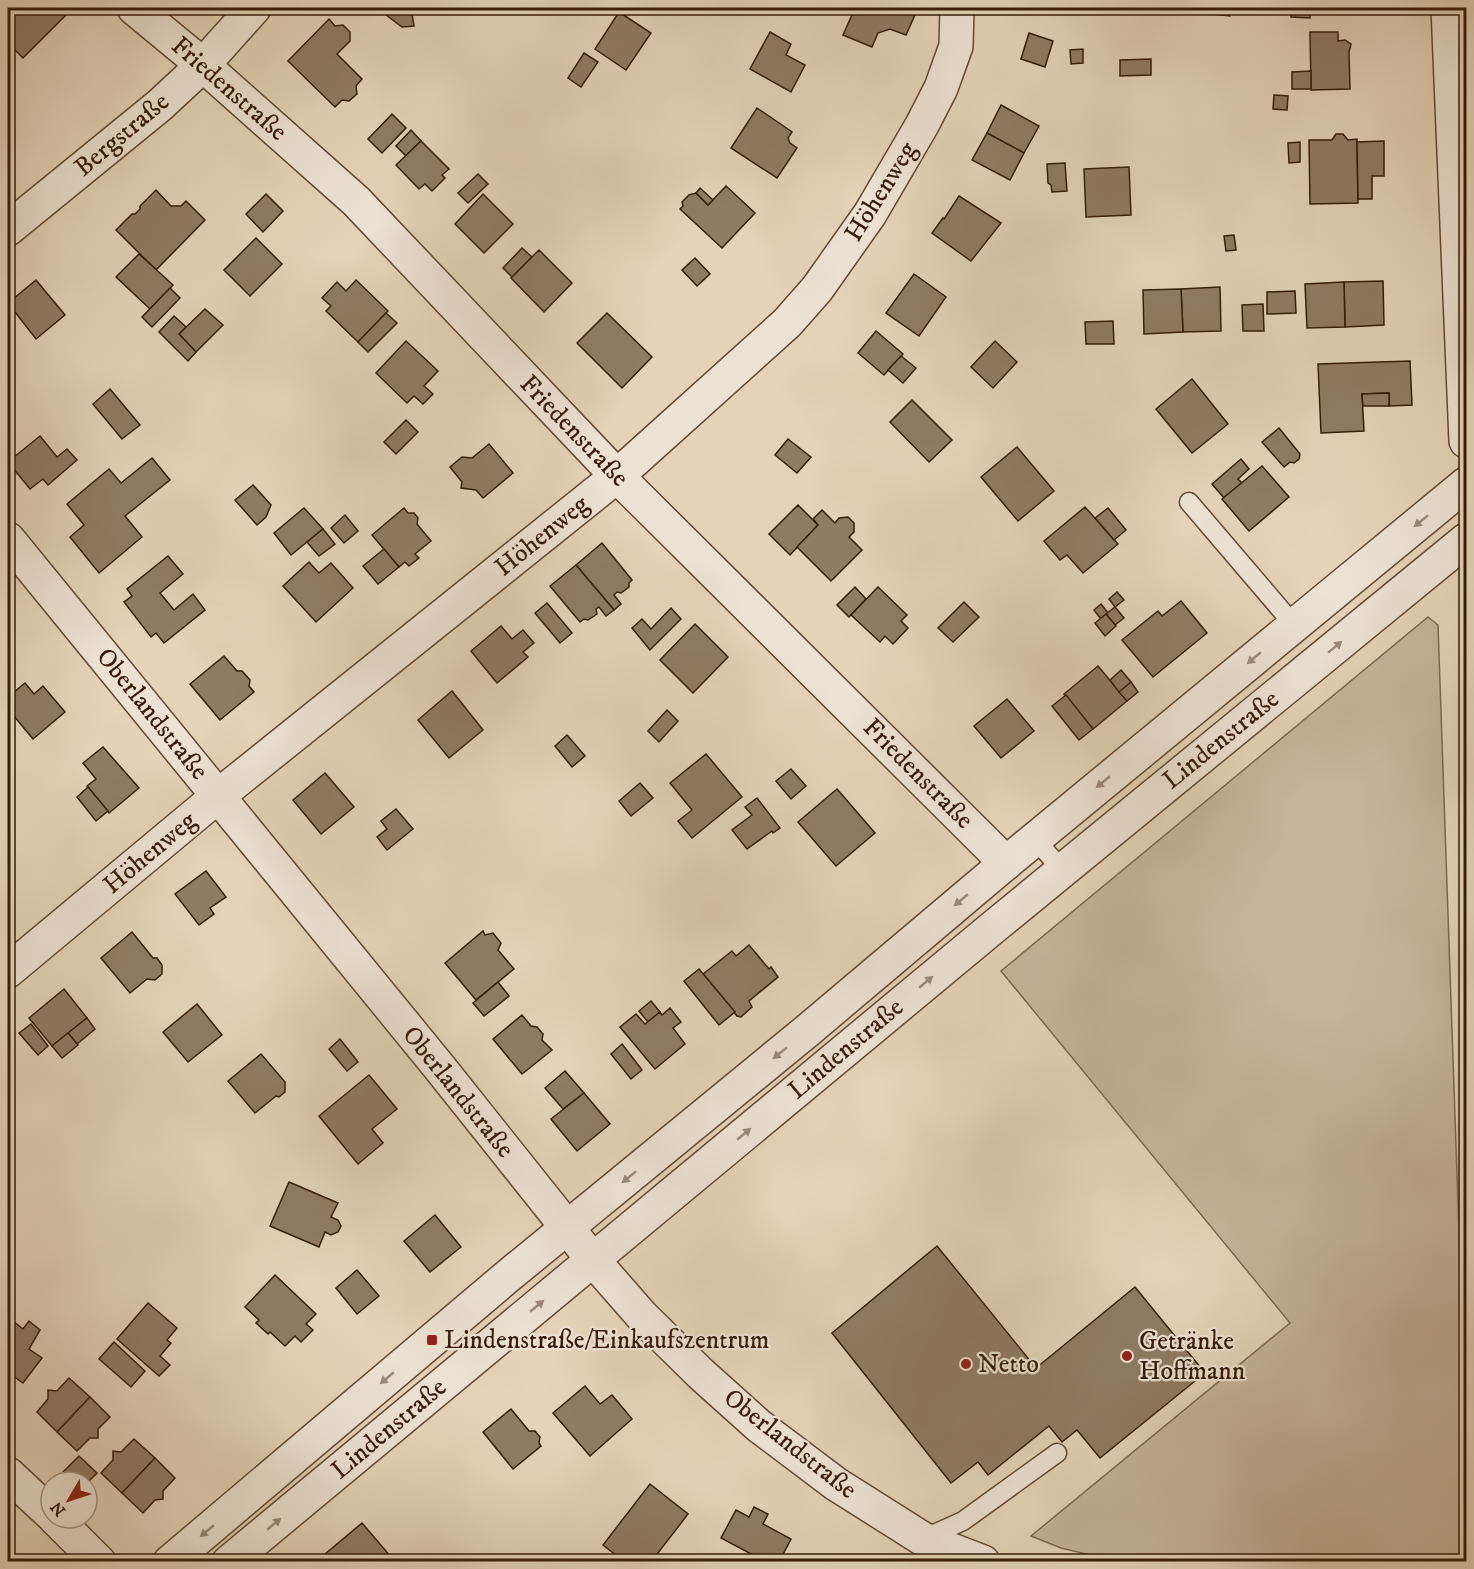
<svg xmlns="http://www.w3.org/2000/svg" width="1474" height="1569" viewBox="0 0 1474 1569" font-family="'IM FELL DW Pica',serif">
<rect width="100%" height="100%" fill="#e4d3b9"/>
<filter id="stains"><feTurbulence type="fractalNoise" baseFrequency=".00333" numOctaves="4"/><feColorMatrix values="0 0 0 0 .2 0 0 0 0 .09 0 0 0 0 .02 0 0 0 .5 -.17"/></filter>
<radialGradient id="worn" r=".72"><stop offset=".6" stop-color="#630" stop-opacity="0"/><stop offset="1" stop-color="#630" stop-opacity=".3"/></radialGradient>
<!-- green -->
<path fill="#c6b49b" stroke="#7e6852" stroke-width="1.5" d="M1428,617L1438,625L1466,1435V1561L1119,1562L1061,1548L1031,1536L1290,1323L1001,971Z"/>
<!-- building -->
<g fill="#907b64" stroke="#361c08" stroke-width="1.5">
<path d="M8,8H62L68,13L23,58L8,43Z"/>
<path d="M377,8H418L412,14L414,26L402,27Z"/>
<path d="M855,8H918L906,35L890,29L878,33L872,47L843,35Z"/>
<path d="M1193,8H1243V11L1231,10L1230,16L1193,12Z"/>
<path d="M1291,8H1310V18L1291,17Z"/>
<path d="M619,12L651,33L626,70L595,49Z"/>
<path d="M329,19L335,26L343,25L350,32V41L337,54L362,79L356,86L357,94L349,101L342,100L335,107L288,61Z"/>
<path d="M770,32L791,44L786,55L805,65L791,92L750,69Z"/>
<path d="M1310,32H1338V41L1345,40L1351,44L1349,52L1350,89L1311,90Z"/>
<path d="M1029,33L1053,41L1045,67L1021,59Z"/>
<path d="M1083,49V63L1071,64L1070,50Z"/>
<path d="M584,53L598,62L581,87L568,78Z"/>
<path d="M1151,59V75L1120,76V60Z"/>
<path d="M1311,71V89H1292V72Z"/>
<path d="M1274,95L1288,96L1287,110L1273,109Z"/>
<path d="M1001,105L1039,126L1024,153L987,133Z"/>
<path d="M757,108L792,132L788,138L790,143L797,148L777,178L731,148Z"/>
<path d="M392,114L406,128L382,153L368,139Z"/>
<path d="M411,130L421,141L406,156L396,146Z"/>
<path d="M987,133L1024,153L1010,180L972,160Z"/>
<path d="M1336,134H1343L1348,140L1357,139L1358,203L1310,204L1309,140H1332Z"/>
<path d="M421,141L449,169L442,175L445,178L432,191L425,184L419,189L396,165Z"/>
<path d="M1384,141V176H1372V199H1358L1357,142Z"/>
<path d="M1300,142V162L1289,163L1288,143Z"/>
<path d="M1065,163L1067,191L1052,192L1051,185L1048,183L1047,164Z"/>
<path d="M1129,167L1131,215L1086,217L1084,169Z"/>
<path d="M478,174L488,184L468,203L458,193Z"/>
<path d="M726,186L755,213L722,248L680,209L683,206L682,202L689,195L696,193L708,205Z"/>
<path d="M700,188L713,200L708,205L696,193Z"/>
<path d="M156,190L171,206H181L186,201L205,220L156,270L116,230L132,214H135L140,209V206Z"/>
<path d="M266,194L283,211L263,232L246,214Z"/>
<path d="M483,194L513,224L484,253L455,224Z"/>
<path d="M959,196L1001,223L971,261L932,233L943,218L944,219Z"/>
<path d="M1234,235L1236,250L1226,251L1224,236Z"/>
<path d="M256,238L282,264L250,296L224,270Z"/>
<path d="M522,248L532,257L512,277L503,268Z"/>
<path d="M539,250L572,283L544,312L511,278Z"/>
<path d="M139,254L173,285L150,309L116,277Z"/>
<path d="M695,258L710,274L697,286L682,270Z"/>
<path d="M914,274L946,297L919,336L886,313Z"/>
<path d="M36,280L65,315L36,339L8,303Z"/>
<path d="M356,280L388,311L358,342L326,311L331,306L322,298L337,282L346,291Z"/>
<path d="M1383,281L1384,325L1345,327L1344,282Z"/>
<path d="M1344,282L1345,327L1307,328L1305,284Z"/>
<path d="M1220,287L1221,331L1183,332L1181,289Z"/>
<path d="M170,288L180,298L152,327L142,317Z"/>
<path d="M1181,289L1183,332L1144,334L1143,290Z"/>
<path d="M1295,291L1296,313L1267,314V292Z"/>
<path d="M1263,304L1264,331H1243L1242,305Z"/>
<path d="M205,309L223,325L196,352L179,334Z"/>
<path d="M386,313L397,323L368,352L358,342Z"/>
<path d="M607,313L652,357L622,388L577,343Z"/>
<path d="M174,316L186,327L179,334L196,352L188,361L159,332Z"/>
<path d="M1113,321L1114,344H1086L1085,322Z"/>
<path d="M876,331L903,354L884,375L858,353Z"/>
<path d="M406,341L438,371L424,386L433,394L423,404L414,396L407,403L376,373Z"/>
<path d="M995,341L1017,362L993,388L971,367Z"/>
<path d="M901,356L916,368L903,383L888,370Z"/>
<path d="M1410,361L1412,405L1389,406V393L1362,394L1364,431L1321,433L1318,364Z"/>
<path d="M1192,379L1228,424L1192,453L1156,409Z"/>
<path d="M110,389L140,425L122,439L93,404Z"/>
<path d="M1389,393V406H1363L1362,394Z"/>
<path d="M912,400L952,440L929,462L890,422Z"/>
<path d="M406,420L418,432L396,454L384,442Z"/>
<path d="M1279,428L1300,454L1299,459L1294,463L1290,462L1284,467L1262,442Z"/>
<path d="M40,436L57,457L67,449L77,460L48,485L43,479L30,489L8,462Z"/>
<path d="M788,439L811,457L797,473L775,455Z"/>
<path d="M489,444L513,473L483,498L476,490L461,488L462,482L450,467L462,457L472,458Z"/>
<path d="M1017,447L1054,491L1018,521L981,477Z"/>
<path d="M152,458L170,480L125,516L142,537L99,573L70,537L84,525L67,504L109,469L121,483Z"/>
<path d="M1241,459L1249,469L1238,479L1242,483L1224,498L1212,484Z"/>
<path d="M1262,466L1289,497L1249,531L1222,499Z"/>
<path d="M253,485L271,505L266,517L257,525L235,500Z"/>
<path d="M798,505L818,525L790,555L769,534Z"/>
<path d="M1085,507L1118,544L1083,573L1067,555L1060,560L1044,541Z"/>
<path d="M304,508L323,529L291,555L274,533Z"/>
<path d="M404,508L408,513H414L418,518L417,524L431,541L415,554L419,558L409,566L405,562L399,567L372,535Z"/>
<path d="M1108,508L1126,530L1114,540L1095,518Z"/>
<path d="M822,510L835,523L839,518L848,517L854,523V532L849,537L862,550L831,581L797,547L818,525L813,519Z"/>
<path d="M345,515L358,531L344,543L331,528Z"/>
<path d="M323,529L335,544L319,556L307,542Z"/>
<path d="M602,543L632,580L629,583V587L621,593L617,592L614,595L621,604L614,610L576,565Z"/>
<path d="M384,549L399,567L378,584L363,566Z"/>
<path d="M168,556L183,574L160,593L174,610L193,594L205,610L164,643L156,633L151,637L124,602L132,596L127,589Z"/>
<path d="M309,562L319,573L331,563L353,588L316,622L283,586Z"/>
<path d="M576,565L614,610L606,616L599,607L596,609L597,614L588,620L584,619L580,622L550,586Z"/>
<path d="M855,587L866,599L849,617L837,605Z"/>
<path d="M878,587L907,615L901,621L908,628L893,644L885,636L880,642L851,615Z"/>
<path d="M1117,592L1124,600L1115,607L1109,599Z"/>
<path d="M1181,601L1207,633L1153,677L1122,640L1158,611L1162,616Z"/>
<path d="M964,602L979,617L953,642L938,628Z"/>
<path d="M547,603L572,633L560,643L535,613Z"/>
<path d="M1101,604L1108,613L1101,619L1094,610Z"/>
<path d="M1115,607L1124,618L1115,625L1106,614Z"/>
<path d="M671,608L681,619L650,650L632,628L642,619L651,629Z"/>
<path d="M1106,614L1116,626L1105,636L1095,623Z"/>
<path d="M695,624L728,657L693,693L660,660Z"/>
<path d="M501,626L512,639L523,630L534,643L523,652L528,657L497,683L471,651Z"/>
<path d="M224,656L237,671H242L250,680L249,686L254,692L220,720L190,684Z"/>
<path d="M1098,666L1127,701L1093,729L1064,694Z"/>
<path d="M1121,670L1131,682L1119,692L1110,680Z"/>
<path d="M1131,682L1138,692L1127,701L1119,692Z"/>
<path d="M25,683L34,694L43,686L65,712L33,739L8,709V697Z"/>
<path d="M452,691L483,730L449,758L418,720Z"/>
<path d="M1066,695L1093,729L1079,740L1052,706Z"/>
<path d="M1007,699L1034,731L1001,758L974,726Z"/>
<path d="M667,710L678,721L659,742L648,731Z"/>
<path d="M567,735L585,756L572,767L555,746Z"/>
<path d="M103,747L139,788L109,813L87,786L96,779L83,763Z"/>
<path d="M706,754L742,797L692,838L678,821L692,810L670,783Z"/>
<path d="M791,769L806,786L791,799L776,781Z"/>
<path d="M325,773L354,807L321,834L293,800Z"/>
<path d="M640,783L653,798L631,816L619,801Z"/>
<path d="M88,787L108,811L96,821L77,797Z"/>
<path d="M837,789L875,833L836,866L798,822Z"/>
<path d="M757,798L780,828L773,833L772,831L747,849L732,830L752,815L745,807Z"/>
<path d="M396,809L413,829L387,850L377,837L387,829L381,821Z"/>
<path d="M206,871L226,897L210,908L214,914L199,925L175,894Z"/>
<path d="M483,931L485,935L493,933L501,943L498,950L514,969L476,1000L445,963Z"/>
<path d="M132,932L153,958H157L162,965V974L155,980L147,979L130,993L101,958Z"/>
<path d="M749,945L769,969L771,967L778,977L749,1001L752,1007L741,1017L737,1016L703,974L732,951L736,956Z"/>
<path d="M699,969L735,1012L719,1025L684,981Z"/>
<path d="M498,982L509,996L484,1016L473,1003Z"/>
<path d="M64,989L87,1018L52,1046L29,1018Z"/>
<path d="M651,1001L660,1012L648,1022L639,1011Z"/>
<path d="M197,1004L222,1035L188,1062L163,1032Z"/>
<path d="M670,1008L681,1022L673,1028L685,1044L655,1069L620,1027L636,1014L645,1024L660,1012L662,1015Z"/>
<path d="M522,1015L531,1026L537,1027L543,1034L542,1040L552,1050L522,1074L493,1039Z"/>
<path d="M87,1018L95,1029L77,1044L68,1033Z"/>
<path d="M31,1024L48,1046L38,1055L19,1033Z"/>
<path d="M68,1033L78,1045L62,1058L52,1046Z"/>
<path d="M340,1039L358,1062L347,1071L329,1049Z"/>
<path d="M622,1044L642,1070L631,1079L611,1054Z"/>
<path d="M261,1054L285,1082V1092L279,1097L276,1096L255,1113L228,1081Z"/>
<path d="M565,1071L584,1093L563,1109L545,1088Z"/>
<path d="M369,1075L397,1109L372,1129L383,1143L358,1164L319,1116Z"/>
<path d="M584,1093L610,1124L577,1151L551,1119Z"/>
<path d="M289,1182L338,1203L331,1217L338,1220L341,1226L338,1232L331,1235L325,1232L319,1247L270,1226Z"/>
<path d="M435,1215L461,1247L430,1272L404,1241Z"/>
<path d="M937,1246L1036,1368L1135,1287L1205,1373L1100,1458L1077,1430L1062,1442L1049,1426L988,1475L978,1462L951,1483L832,1333Z"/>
<path d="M357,1270L379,1296L357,1314L336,1288Z"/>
<path d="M275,1275L316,1314L306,1324L313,1330L301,1342L295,1336L285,1346L270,1332L268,1334L256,1323L259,1320L245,1307Z"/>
<path d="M148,1303L177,1328L167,1340L171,1343L160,1356L170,1365L159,1376L117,1339Z"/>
<path d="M8,1317L23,1329L29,1321L40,1330L29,1349L42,1358L23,1383L10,1374L8,1377Z"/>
<path d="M114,1342L145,1371L131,1387L99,1359Z"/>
<path d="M69,1378L90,1397L57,1432L37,1412L48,1399V1390L57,1391Z"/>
<path d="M585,1386L600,1404L612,1395L632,1419L590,1456L553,1413Z"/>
<path d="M90,1397L110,1417L98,1429V1438H90L77,1451L57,1432Z"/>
<path d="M511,1409L529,1431H535L540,1437L539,1443L541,1446L513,1469L483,1432Z"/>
<path d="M134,1439L155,1458L122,1493L101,1473L113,1460V1451L121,1452Z"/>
<path d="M79,1456L97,1473L87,1483L74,1482L63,1472Z"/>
<path d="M155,1458L175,1478L163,1491V1499L155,1500L143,1513L122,1493Z"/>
<path d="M650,1484L688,1514L651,1562H625L603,1545Z"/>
<path d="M754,1507L768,1514L763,1524L791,1539L779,1562H766L721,1538L736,1510L749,1517Z"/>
<path d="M362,1523L391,1557L386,1562H329L324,1555Z"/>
</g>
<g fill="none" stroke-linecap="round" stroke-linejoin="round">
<!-- service casing -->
<g stroke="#624a34" stroke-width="21">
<g id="service">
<path d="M1189,502L1294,625"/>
<path d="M1035,839L1062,870"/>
<path d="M923,1539L963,1521L1057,1453"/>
</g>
</g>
<!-- minor casing -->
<g stroke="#624a34" stroke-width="36">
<g id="minor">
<path d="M134,8L203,65L356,201L617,476L1006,863"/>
<path d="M8,229L160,105L203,65L254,8"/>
<path d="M8,539L440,1068L593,1260L642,1316L700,1373L759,1426L836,1484L923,1539L983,1562"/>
<path d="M8,971L218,796L617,476L787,323L817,289L870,214L922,125L941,88L956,46L957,8"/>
<path d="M8,1474L51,1514"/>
<path d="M55,1518L99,1562"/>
</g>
</g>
<!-- tertiary casing -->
<g stroke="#624a34" stroke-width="36">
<g id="tertiary">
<path d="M1448,8L1466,441"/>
<path d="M170,1562L508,1276L807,1031L1006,863L1466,484"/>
<path d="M229,1562L996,925L1466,540"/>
</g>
</g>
<!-- service -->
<use href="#service" stroke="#ede2d2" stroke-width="18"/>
<!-- minor -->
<use href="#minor" stroke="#ede2d2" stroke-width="33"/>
<!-- tertiary -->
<use href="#tertiary" stroke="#ede2d2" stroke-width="33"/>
</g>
<!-- one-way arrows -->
<defs><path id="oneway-solid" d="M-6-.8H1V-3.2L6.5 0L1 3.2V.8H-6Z" transform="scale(1.5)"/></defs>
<g fill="#9b8977">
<use href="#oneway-solid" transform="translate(1421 521) rotate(141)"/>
<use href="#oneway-solid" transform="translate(1335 647) rotate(-39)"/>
<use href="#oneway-solid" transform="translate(1254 658) rotate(140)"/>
<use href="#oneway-solid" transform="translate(1103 782) rotate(140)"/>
<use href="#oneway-solid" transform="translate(961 900) rotate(140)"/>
<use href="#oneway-solid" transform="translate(926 982) rotate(-40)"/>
<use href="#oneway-solid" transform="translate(780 1053) rotate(141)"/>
<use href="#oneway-solid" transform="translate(744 1134) rotate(-40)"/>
<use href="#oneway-solid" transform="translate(629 1177) rotate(141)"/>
<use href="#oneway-solid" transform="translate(537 1306) rotate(-40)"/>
<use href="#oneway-solid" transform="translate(387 1378) rotate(140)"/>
<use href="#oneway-solid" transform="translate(274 1524) rotate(-40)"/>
<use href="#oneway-solid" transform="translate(207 1531) rotate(140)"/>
</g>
<!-- markers -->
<g fill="#8f2418" stroke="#ede2d2" stroke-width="2">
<rect x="426" y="1334" width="12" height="12" rx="3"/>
<circle cx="1127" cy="1356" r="6"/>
<circle cx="966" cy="1364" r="6"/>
</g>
<g text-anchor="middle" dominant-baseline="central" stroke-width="4.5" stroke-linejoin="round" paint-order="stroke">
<!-- street labels -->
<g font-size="26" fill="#361c08" stroke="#ede2d2">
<text transform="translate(229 89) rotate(41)">Friedenstraße</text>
<text transform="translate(122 135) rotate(-40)">Bergstraße</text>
<text transform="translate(881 192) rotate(-58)">Höhenweg</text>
<text transform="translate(574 431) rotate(46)">Friedenstraße</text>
<text transform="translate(542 536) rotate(-39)">Höhenweg</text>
<text transform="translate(152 714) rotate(51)">Oberlandstraße</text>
<text transform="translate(1221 740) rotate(-39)">Lindenstraße</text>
<text transform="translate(918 774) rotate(45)">Friedenstraße</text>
<text transform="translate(150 853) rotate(-40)">Höhenweg</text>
<text transform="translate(846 1049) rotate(-40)">Lindenstraße</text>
<text transform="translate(458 1092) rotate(51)">Oberlandstraße</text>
<text transform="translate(389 1429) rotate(-40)">Lindenstraße</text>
<text transform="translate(790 1444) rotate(38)">Oberlandstraße</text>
</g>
<!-- poi labels -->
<g font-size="26" fill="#361c08" stroke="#ede2d2" text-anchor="start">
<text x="444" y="1340">Lindenstraße/Einkaufszentrum</text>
<text x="1139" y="1341">Getränke<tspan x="1139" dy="30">Hoffmann</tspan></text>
<text x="978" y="1364">Netto</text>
</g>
</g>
<!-- margin -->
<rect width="1474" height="1569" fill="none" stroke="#e4d3b9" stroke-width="30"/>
<rect x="9" y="9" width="1456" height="1551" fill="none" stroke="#361c08" stroke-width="3"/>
<rect x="15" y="15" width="1444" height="1539" fill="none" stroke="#361c08" stroke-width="1.5"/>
<!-- north arrow -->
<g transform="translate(69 1500) rotate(231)"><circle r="28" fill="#ede2d2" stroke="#a49381" stroke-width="1.5"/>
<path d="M0-4.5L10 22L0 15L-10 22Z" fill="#8f2418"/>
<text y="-9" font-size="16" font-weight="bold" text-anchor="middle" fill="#361c08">N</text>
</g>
<rect width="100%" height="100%" filter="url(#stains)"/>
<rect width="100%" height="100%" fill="url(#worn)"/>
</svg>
